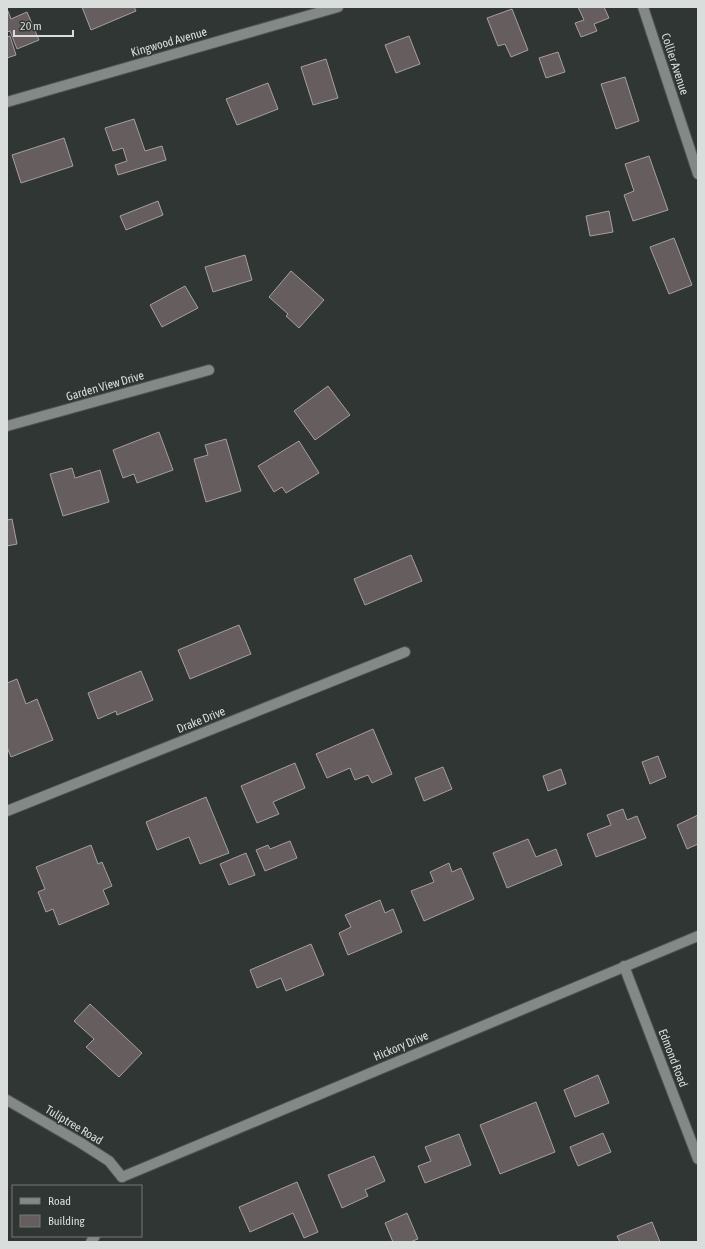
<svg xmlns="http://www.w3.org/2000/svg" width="705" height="1249" viewBox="0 0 705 1249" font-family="'Asap Condensed',sans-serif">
<rect width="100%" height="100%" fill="#303634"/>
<!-- building -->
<g fill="#665e5e" stroke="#a79f9f">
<path d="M82,7H134L136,11L91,30Z"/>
<path d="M578,7H604L609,18L594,24L597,31L581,37L575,23L584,20Z"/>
<path d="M512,9L528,50L511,57L505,44L498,46L487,18Z"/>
<path d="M8,11L11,19L27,12L39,40L17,49L10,31L7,32V12Z"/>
<path d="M10,36L16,55L7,58V37Z"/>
<path d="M409,36L420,64L396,73L385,45Z"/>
<path d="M558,52L565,72L546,78L539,58Z"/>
<path d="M326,59L338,98L313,105L301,67Z"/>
<path d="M625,77L639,121L616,129L601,84Z"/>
<path d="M268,83L278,109L237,125L226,99Z"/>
<path d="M134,119L145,151L162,146L166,160L118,175L115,165L127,161L123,148L113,151L105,128Z"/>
<path d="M64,138L73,166L21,183L12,155Z"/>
<path d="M649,156L668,210L633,221L624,195L634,191L625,164Z"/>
<path d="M158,201L163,215L126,230L120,216Z"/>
<path d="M609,211L613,232L590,236L586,216Z"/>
<path d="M674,238L692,285L669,294L650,247Z"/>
<path d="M245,255L252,280L213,292L205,267Z"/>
<path d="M291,271L324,300L299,328L286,316L288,314L269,297Z"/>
<path d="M185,286L198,308L162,327L150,305Z"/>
<path d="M328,386L350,415L315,440L294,411Z"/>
<path d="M159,432L173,470L137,483L134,474L123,478L113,450Z"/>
<path d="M226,439L241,491L206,502L194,459L208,455L205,445Z"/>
<path d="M299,441L319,473L286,493L282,487L274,492L258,466Z"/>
<path d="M72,468L75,478L100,470L109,502L63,516L50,474Z"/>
<path d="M12,519L17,544L7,546V520Z"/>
<path d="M411,555L422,581L365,605L354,579Z"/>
<path d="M239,625L251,654L190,679L178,650Z"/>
<path d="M141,671L153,700L117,715L116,711L98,719L88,693Z"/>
<path d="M17,679L26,704L37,699L53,740L11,757L7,747V683Z"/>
<path d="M373,729L392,774L372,783L368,775L355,780L350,768L327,778L316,754Z"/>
<path d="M658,756L666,777L650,784L642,762Z"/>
<path d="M295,763L305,788L273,802L279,814L257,823L241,786Z"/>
<path d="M443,767L452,789L424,801L415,778Z"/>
<path d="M561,769L566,784L548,791L543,776Z"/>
<path d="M206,797L229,853L200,864L189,837L157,850L146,822Z"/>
<path d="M623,809L627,820L637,816L646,838L596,857L587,834L611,825L607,815Z"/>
<path d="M698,815V844L687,849L677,825Z"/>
<path d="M528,839L536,857L556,849L562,865L507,888L493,853Z"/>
<path d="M290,841L297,858L265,871L256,850L268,845L270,849Z"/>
<path d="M91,845L98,864L102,862L112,886L103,890L109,904L59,925L53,909L46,912L38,892L45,889L36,867Z"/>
<path d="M246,853L255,875L229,885L220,864Z"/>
<path d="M449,863L452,872L461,868L474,899L424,921L411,891L434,882L430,872Z"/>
<path d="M380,900L385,913L393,909L402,932L348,955L339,933L351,927L345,915Z"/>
<path d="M311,944L324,975L286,991L281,978L257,988L250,970Z"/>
<path d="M90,1004L142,1053L119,1077L86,1047L94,1039L74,1021Z"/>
<path d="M598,1075L609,1103L575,1117L564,1090Z"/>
<path d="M536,1102L555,1152L500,1174L480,1125Z"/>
<path d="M603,1133L611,1152L578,1166L570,1147Z"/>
<path d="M459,1134L471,1165L425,1183L418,1166L431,1161L425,1147Z"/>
<path d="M374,1156L385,1181L365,1190L368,1196L342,1208L328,1175Z"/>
<path d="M297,1182L318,1232L304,1238L293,1213L250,1232L239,1207Z"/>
<path d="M407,1213L418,1239L410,1242H393L385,1223Z"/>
<path d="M652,1222L660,1242H620L617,1236Z"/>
</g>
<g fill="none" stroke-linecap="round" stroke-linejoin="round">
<!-- minor casing -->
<g stroke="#4e5351" stroke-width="12">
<g id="minor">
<path d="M643,7L698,174"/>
<path d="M7,102L338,7"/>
<path d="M7,426L209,370"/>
<path d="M7,811L405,652"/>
<path d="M624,966L698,1159"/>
<path d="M7,1100L81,1143L109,1161L122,1177"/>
<path d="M122,1177L698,936"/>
<path d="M91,1242L95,1236"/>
</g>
</g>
<!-- minor -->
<use href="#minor" stroke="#828986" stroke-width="10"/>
</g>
<g text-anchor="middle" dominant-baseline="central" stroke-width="3" stroke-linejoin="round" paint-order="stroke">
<!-- street labels -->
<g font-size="12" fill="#d9dddb" stroke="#303634">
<text transform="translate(169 42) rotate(-16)">Kingwood Avenue</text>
<text transform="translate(675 64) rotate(72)">Collier Avenue</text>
<text transform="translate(105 386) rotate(-16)">Garden View Drive</text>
<text transform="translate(201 720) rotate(-22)">Drake Drive</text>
<text transform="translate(401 1046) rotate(-23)">Hickory Drive</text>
<text transform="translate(673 1058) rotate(69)">Edmond Road</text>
<text transform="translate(74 1125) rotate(31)">Tuliptree Road</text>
</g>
</g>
<!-- border -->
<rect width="705" height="1249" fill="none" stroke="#d9dddb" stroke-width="16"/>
<!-- legend -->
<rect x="12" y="1185" width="130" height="52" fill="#303634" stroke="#747977"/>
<rect x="20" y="1198" width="20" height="6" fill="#828986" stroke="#747977"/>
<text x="48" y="1205" font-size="12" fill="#d9dddb">Road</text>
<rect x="20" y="1215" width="20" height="12" fill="#665e5e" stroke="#747977"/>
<text x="48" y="1225" font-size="12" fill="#d9dddb">Building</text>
<!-- scale -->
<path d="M14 30v6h59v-6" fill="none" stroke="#d9dddb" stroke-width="2"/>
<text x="20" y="30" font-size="12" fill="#d9dddb" stroke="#303634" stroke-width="3" paint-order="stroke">20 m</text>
</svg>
